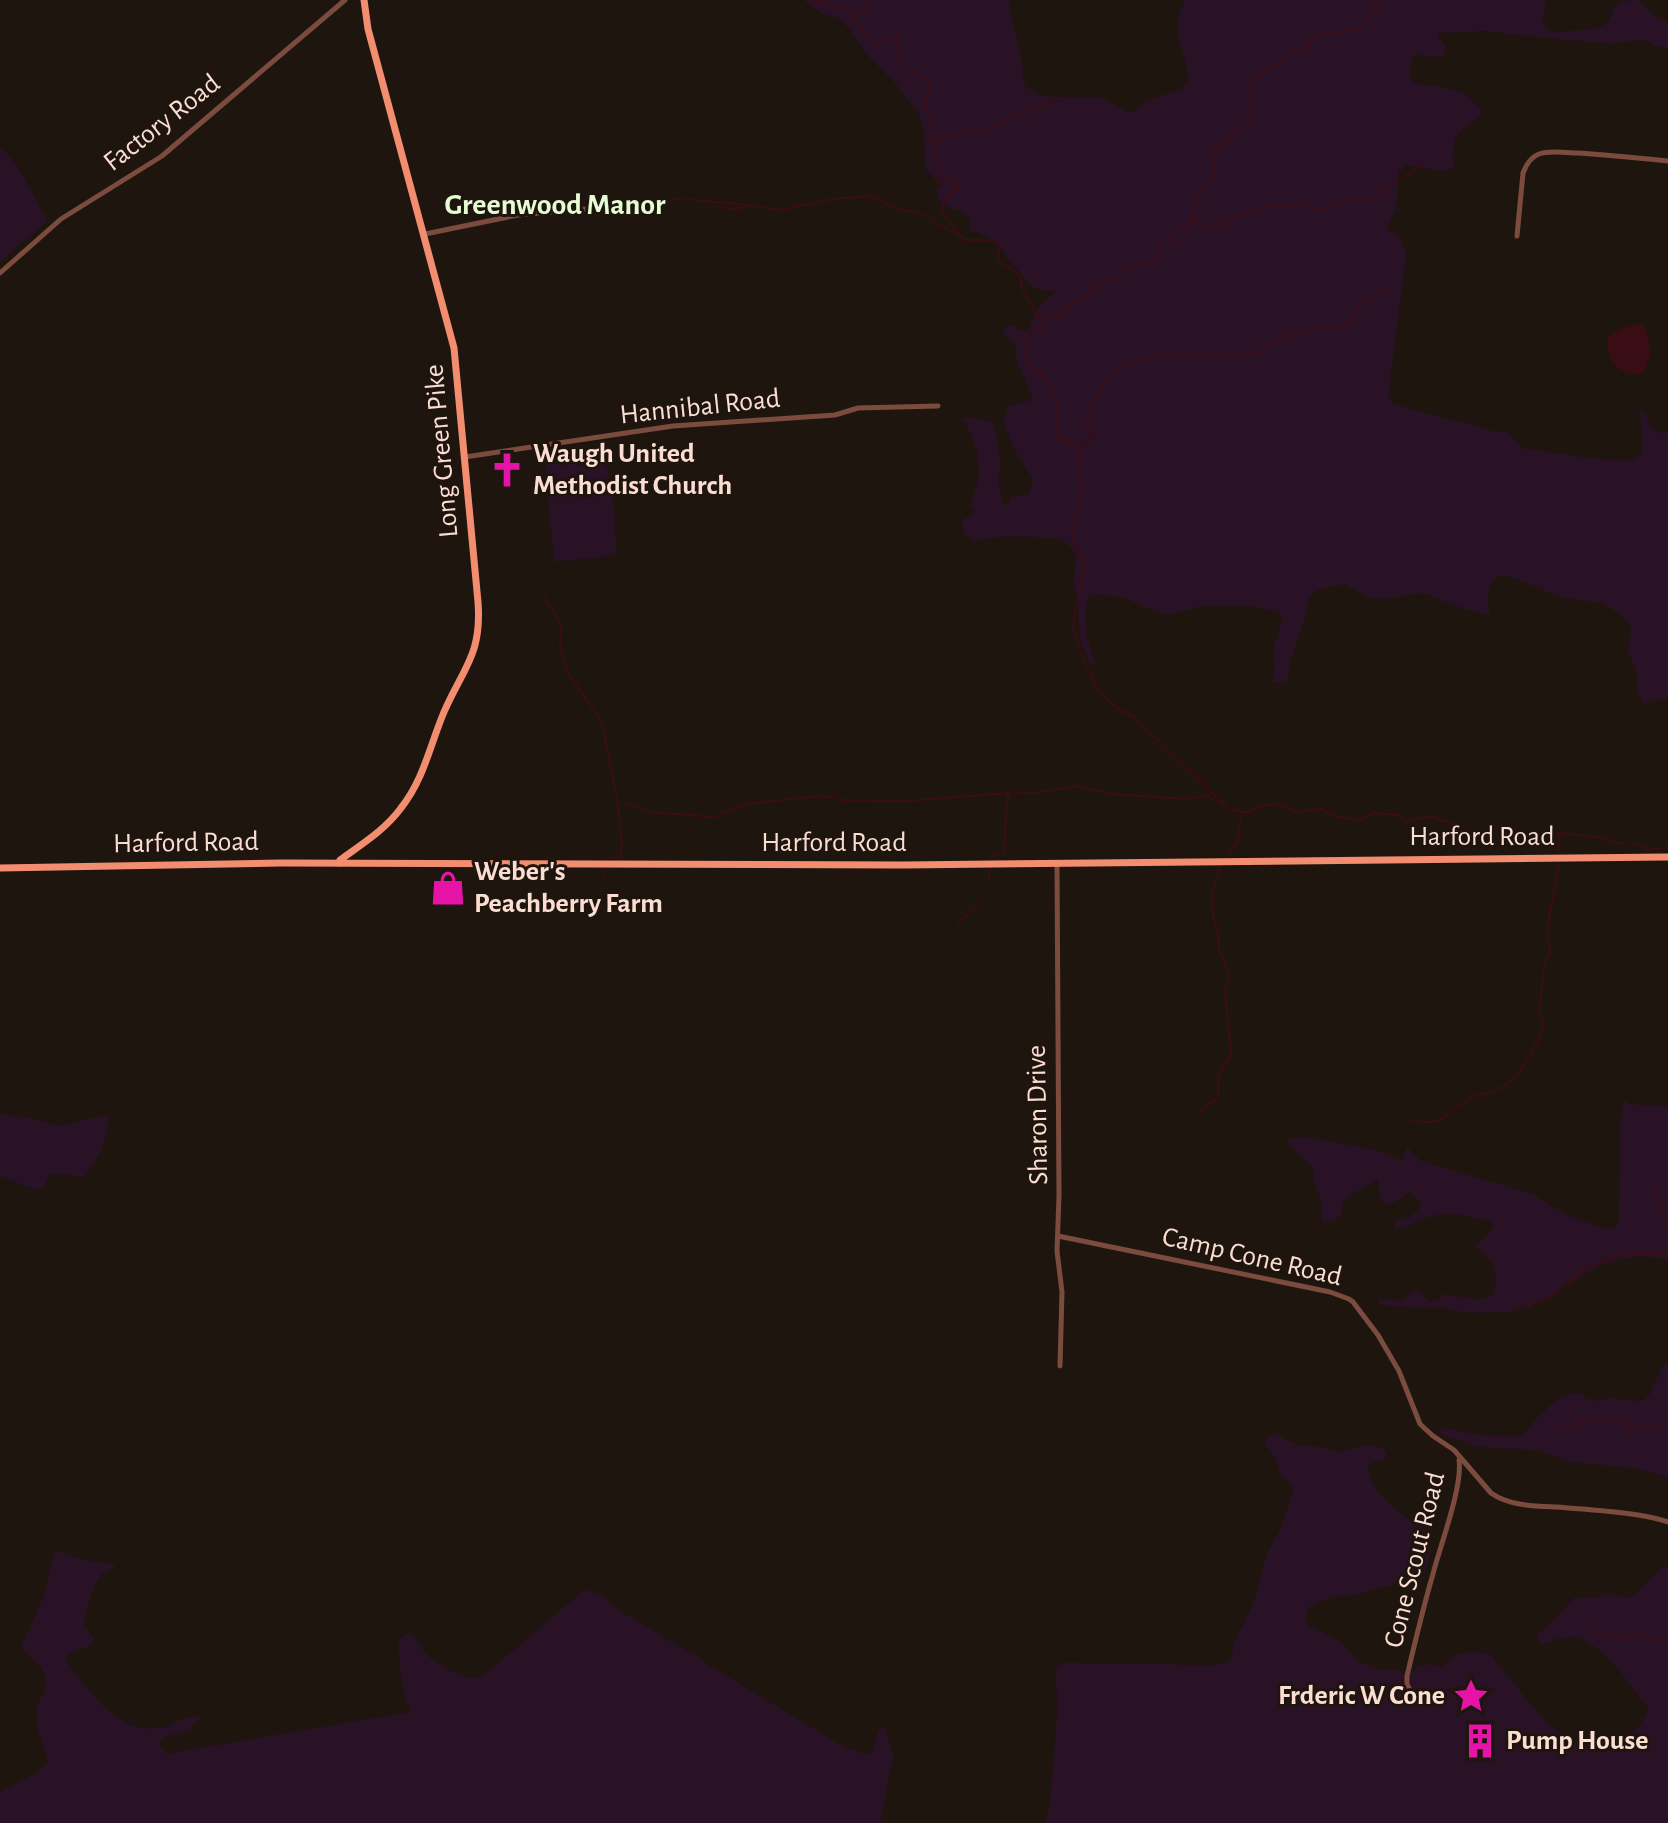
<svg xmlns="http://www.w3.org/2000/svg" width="1668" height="1823" viewBox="0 0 1668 1823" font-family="'Alegreya Sans',sans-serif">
<rect width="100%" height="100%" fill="#1f150f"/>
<!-- green -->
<g fill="#291225">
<path d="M803,0H1008L1020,54L1025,86L1037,94L1053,97H1100L1128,112L1135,111L1146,101L1181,89L1187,84C1191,66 1179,50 1177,32C1176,21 1181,10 1185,0H1546C1544,13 1538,25 1553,32C1564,31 1590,31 1599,27C1623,18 1600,0 1638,0L1656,18L1668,22V48L1653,45L1643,39L1613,44L1516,35L1486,31L1439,33L1438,35L1445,45L1446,52L1441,57L1418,55L1412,57L1409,76L1414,83L1436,86L1464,93L1483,111C1479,121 1471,122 1463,129C1451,139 1453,154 1453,169L1442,171L1405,165L1399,172L1396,209L1387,226L1389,230C1400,237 1405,243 1406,256L1388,396L1392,403L1442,418L1471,424L1499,433L1507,430L1523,449H1532C1549,451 1626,467 1638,458C1646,452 1640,418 1639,408L1646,414L1651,428L1663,434L1668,432V698L1643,703L1638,694L1636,670L1627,651L1630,642L1631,627L1625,618L1603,603L1563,598L1507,575L1497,576C1485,589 1487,596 1490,612L1487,615L1459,607L1426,594L1415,593L1393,598L1375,599L1366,596L1345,584L1318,590L1309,597L1308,607L1290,662L1288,675L1286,681L1280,683L1274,682L1273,677L1275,667L1273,649L1283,620L1279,612L1253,606H1202L1168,615L1157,612L1124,598L1097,594L1089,597C1080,614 1088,642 1094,660V664L1091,665L1080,641L1078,601L1074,582L1076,557L1074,552L1068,544L1060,539L1023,536L996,537L974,541L965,534L962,522L964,518H972L974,508L970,505C973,495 978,484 979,473C980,455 972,433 962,418H974L993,422C997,436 1001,453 1000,468C1000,473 999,477 999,481C999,489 1002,493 1002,501L1005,505H1008L1011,498L1028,494L1033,484L1032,478L1013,447L1003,421L1008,407L1030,400L1032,396L1017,361L1015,343L1005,337L1003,331L1009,325L1023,331L1029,330C1035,311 1038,304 1055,293V291L1040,290L1031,286L1007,258L1000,244L978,232H970C970,230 969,219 968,217C960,204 941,215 936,192L941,186L925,168L924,129L919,114L895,83L868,56L854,35L839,18L823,14Z"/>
<path d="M0,148C23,166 31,197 48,220L0,262Z"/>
<path d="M603,444L615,512L616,555L554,562L544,456Z"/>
<path d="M1624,1100L1629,1104L1668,1107V1259L1641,1256L1620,1259L1600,1265L1531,1307L1510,1312L1467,1313L1444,1308L1398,1307L1379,1304L1377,1301L1379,1299L1404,1300L1411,1291C1421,1290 1424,1295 1429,1302L1439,1300L1444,1294L1479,1300L1492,1296C1501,1277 1495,1257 1476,1248L1474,1245L1488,1236L1494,1224L1489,1221C1470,1216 1452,1211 1432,1216C1419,1219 1408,1228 1395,1230L1394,1225L1396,1222C1406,1218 1419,1215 1421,1203L1411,1192C1401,1196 1399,1202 1386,1205L1380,1196L1378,1179L1347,1197L1344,1201L1340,1216C1334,1220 1329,1224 1322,1221L1320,1196L1314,1182V1171L1308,1161L1295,1152V1149L1287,1142L1288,1139L1305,1137L1361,1147L1376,1150L1400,1160L1403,1159L1406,1148H1408L1421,1161L1533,1194C1556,1210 1583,1224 1611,1229L1618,1225L1619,1219L1620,1126Z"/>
<path d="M0,1114L35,1119L60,1126L106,1115L108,1117C109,1137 97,1163 83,1178L61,1173L50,1175L43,1188L34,1189L0,1176Z"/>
<path d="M1668,1361V1477L1634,1468L1571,1462L1536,1450L1480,1447L1441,1434L1437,1431L1441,1428L1481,1435L1517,1437L1523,1434L1537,1418L1557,1399L1574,1393L1581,1394L1587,1399L1597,1401L1612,1398L1635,1401L1644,1400L1649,1395L1663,1366Z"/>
<path d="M1275,1434L1301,1446L1321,1447L1340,1452L1368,1445L1383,1449L1387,1454C1385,1462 1379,1461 1372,1462L1368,1466C1370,1498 1407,1517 1430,1534C1432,1550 1429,1565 1422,1580L1413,1579L1355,1595L1331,1597L1309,1607L1306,1613V1620L1311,1627L1343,1643L1358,1662L1382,1670L1415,1671L1417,1667L1429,1664L1442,1667C1459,1651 1469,1648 1492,1655C1497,1666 1508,1675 1515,1684C1541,1718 1575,1765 1621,1739C1638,1729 1641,1726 1649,1708C1629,1685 1605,1644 1574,1637C1565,1635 1552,1641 1543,1644L1536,1638L1539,1633L1549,1625L1575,1597L1592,1598L1607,1594L1629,1598L1646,1584L1662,1566L1668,1567V1823H1045L1050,1805L1057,1717L1056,1667C1064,1661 1077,1662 1086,1664H1163L1214,1666L1230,1661L1233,1656L1232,1648L1255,1599L1267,1554L1280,1530L1293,1492L1292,1484L1281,1476L1275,1457L1265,1443L1267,1436Z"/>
<path d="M56,1551L85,1560L114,1564L115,1567C111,1569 106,1571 103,1573C93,1581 86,1613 84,1625L94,1638L93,1643L87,1647L67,1655L66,1660C89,1692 119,1738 165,1727C171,1725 177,1721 183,1719C189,1717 196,1716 202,1715L201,1719L192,1724L191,1730L165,1737L158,1742L166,1754L410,1712C402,1690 398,1665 399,1640L406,1634L414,1635C424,1660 449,1672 474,1679L487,1673L585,1589L591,1592H594L603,1595L614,1607L683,1649L699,1656V1659L849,1750L853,1749L863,1754L872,1753C876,1744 875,1729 885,1726L894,1759L889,1770L887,1793L880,1823H0V1792L40,1771L49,1761C42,1744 34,1726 37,1707C38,1699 43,1697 45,1691C52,1674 32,1659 23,1649L22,1646L45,1593L53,1556Z"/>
</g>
<!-- water -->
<path fill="#3a0d14" d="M1642,324C1652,340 1653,358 1642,374C1619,377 1606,359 1608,337C1619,329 1628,325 1642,324Z"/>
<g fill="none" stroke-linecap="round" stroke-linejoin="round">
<!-- stream -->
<g stroke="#3a0d14" stroke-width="2">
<path d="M813,0L846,9L874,45L886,37H896L902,61L928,83L930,89L924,103L931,119L933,148L939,162L937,183L949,178L960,186L944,202L942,211L961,236"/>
<path d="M855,18L868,6V0"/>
<path d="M934,144L950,133H977L1057,100"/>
<path d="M684,199L748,205L779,210L833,199L869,196L899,210L918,212L962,237L963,240H992L1000,245L998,261L1021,276V286L1041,322L1042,327L1029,333C1024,344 1024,353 1027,364C1058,380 1060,407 1056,438L1069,441L1078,454"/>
<path d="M601,201L633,202"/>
<path d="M637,202L678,199"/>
<path d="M553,204L597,201"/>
<path d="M718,207L736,209L747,206"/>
<path d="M512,211L542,205"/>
<path d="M1190,222L1201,192L1214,170V154L1254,115L1250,92L1254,80L1292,53L1304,51L1314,39L1321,35L1362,28L1381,0"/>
<path d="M1039,317L1067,316V304C1089,301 1095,280 1117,278L1127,267L1157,261L1161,244L1172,242L1173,232L1188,226L1190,223L1202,222L1213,230L1245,213L1275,205L1293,207L1301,201L1305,207L1321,209L1337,202L1370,200L1424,163"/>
<path d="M543,595L561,624L560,646L568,673L602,722L618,805L622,846L620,857L605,858"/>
<path d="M1014,792L1033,793L1078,786L1112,794L1188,799L1206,795L1224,806"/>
<path d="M841,800L904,801L1010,793"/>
<path d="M627,804L652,812L714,817L746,804L818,796L836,798"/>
<path d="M1007,806L1008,794"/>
<path d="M1228,808L1134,717L1117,708L1099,692L1082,657L1073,626L1077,602L1085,570L1072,532L1082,495L1080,447L1095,433L1085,417L1101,386L1120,366L1153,356L1239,355L1260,351L1290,334L1348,324L1356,308L1386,289"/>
<path d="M1230,809L1241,812H1250L1263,805L1276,804L1297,812L1320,809L1334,816L1360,820L1374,813L1398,815L1406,821L1434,816L1440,820L1463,826L1473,836C1499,823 1497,825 1520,842L1559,833L1603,838L1623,844"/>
<path d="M1628,843L1637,844L1649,850L1668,847"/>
<path d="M1558,851L1559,834"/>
<path d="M1229,855L1238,839L1241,813"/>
<path d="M991,857L1004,852L1006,810"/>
<path d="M604,875V870"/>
<path d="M989,878L990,868"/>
<path d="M956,925L981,903"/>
<path d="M1198,1114L1218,1097V1077L1231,1053L1225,990L1229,975L1219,949V935L1213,915L1212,896L1220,867"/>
<path d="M1411,1121C1446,1125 1441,1117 1467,1100C1475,1094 1487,1094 1496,1090C1522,1079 1534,1049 1544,1025L1539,1012L1545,961L1550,952L1547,928L1559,865"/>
<path d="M1655,1188L1668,1226"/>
<path d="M1514,1309L1548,1299L1585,1268L1628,1252H1660L1668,1254"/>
<path d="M1554,1431L1590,1419L1623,1421L1632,1431L1637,1427L1650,1429L1668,1419"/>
<path d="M1581,1629L1611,1638L1647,1636L1668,1643"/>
</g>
<!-- street -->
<g stroke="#7b4c3d" stroke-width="5">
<path d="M425,234L518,215L598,208L632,211"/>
<path d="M1517,236L1523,173C1526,165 1530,157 1539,154C1550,150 1566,153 1578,153C1608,155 1638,158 1668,161"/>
<path d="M0,273L61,219L162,156L345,0"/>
<path d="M465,457L673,426L835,415L858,408L938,406"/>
<path d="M1057,864L1059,1196L1057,1251L1062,1292L1060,1366"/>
<path d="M1058,1236L1330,1292L1349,1299L1353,1302L1378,1335L1399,1371L1420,1424L1433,1436L1454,1450L1491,1493C1509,1506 1535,1506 1557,1507C1589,1510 1639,1512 1668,1522"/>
<path d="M1441,1696H1422L1411,1692L1407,1684V1676C1415,1642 1423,1608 1433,1574C1440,1546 1463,1486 1459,1460"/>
</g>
<!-- secondary -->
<g stroke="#f38d70" stroke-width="7">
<path d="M339,863L340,860C362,844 385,830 401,808C424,779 430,745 444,712C463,668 482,655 478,602L454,348L368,29L364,0"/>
<path d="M0,868L280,863L904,865L1668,857"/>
</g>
</g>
<!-- icons -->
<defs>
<g id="church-bare" transform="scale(2.76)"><path d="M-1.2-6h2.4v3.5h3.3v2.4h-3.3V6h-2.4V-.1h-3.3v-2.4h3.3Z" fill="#e513a6" stroke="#1f150f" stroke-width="2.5" paint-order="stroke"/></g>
<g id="shop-bare" transform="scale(2.76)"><path d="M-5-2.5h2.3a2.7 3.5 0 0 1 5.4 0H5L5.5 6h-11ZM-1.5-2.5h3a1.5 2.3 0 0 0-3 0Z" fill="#e513a6" stroke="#1f150f" stroke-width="2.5" paint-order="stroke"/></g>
<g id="sight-bare" transform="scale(2.76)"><path d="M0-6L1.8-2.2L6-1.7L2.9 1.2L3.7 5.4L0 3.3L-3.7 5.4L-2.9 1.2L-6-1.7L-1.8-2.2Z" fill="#e513a6" stroke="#1f150f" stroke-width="2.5" paint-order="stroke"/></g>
<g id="building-bare" transform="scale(2.76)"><path d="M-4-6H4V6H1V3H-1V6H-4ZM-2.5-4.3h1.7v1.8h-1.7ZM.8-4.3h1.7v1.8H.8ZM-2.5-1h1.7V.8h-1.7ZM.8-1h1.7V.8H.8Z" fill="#e513a6" stroke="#1f150f" stroke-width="2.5" paint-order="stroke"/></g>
</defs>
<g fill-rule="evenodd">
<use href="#church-bare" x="507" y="470"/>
<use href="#shop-bare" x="448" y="888"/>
<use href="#sight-bare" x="1471" y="1696"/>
<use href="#building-bare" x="1480" y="1741"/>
</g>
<g text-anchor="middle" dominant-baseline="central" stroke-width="6" stroke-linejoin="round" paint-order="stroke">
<!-- street labels -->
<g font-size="28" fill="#fbded1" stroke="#1f150f">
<text transform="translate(162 123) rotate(-38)">Factory Road</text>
<text transform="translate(700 407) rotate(-6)">Hannibal Road</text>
<text transform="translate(442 451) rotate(-95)">Long Green Pike</text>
<text x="1482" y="837">Harford Road</text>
<text transform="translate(186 843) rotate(-1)">Harford Road</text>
<text x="834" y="843">Harford Road</text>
<text transform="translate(1038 1115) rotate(-91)">Sharon Drive</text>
<text transform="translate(1252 1257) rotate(13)">Camp Cone Road</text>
<text transform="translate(1415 1560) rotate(-76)">Cone Scout Road</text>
</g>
<!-- poi labels -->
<g font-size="28" font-weight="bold" fill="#fbded1" stroke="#1f150f" text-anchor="start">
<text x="533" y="454">Waugh United<tspan x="533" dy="32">Methodist Church</tspan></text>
<text x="474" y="872">Weber's<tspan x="474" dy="32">Peachberry Farm</tspan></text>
<text x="1445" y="1696" text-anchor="end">Frderic W Cone</text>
<text x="1506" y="1741">Pump House</text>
</g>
<!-- neighbourhood labels -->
<g font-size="30" font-weight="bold" fill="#e4fbd3" stroke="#1f150f">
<text x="555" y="205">Greenwood Manor</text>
</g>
</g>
</svg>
